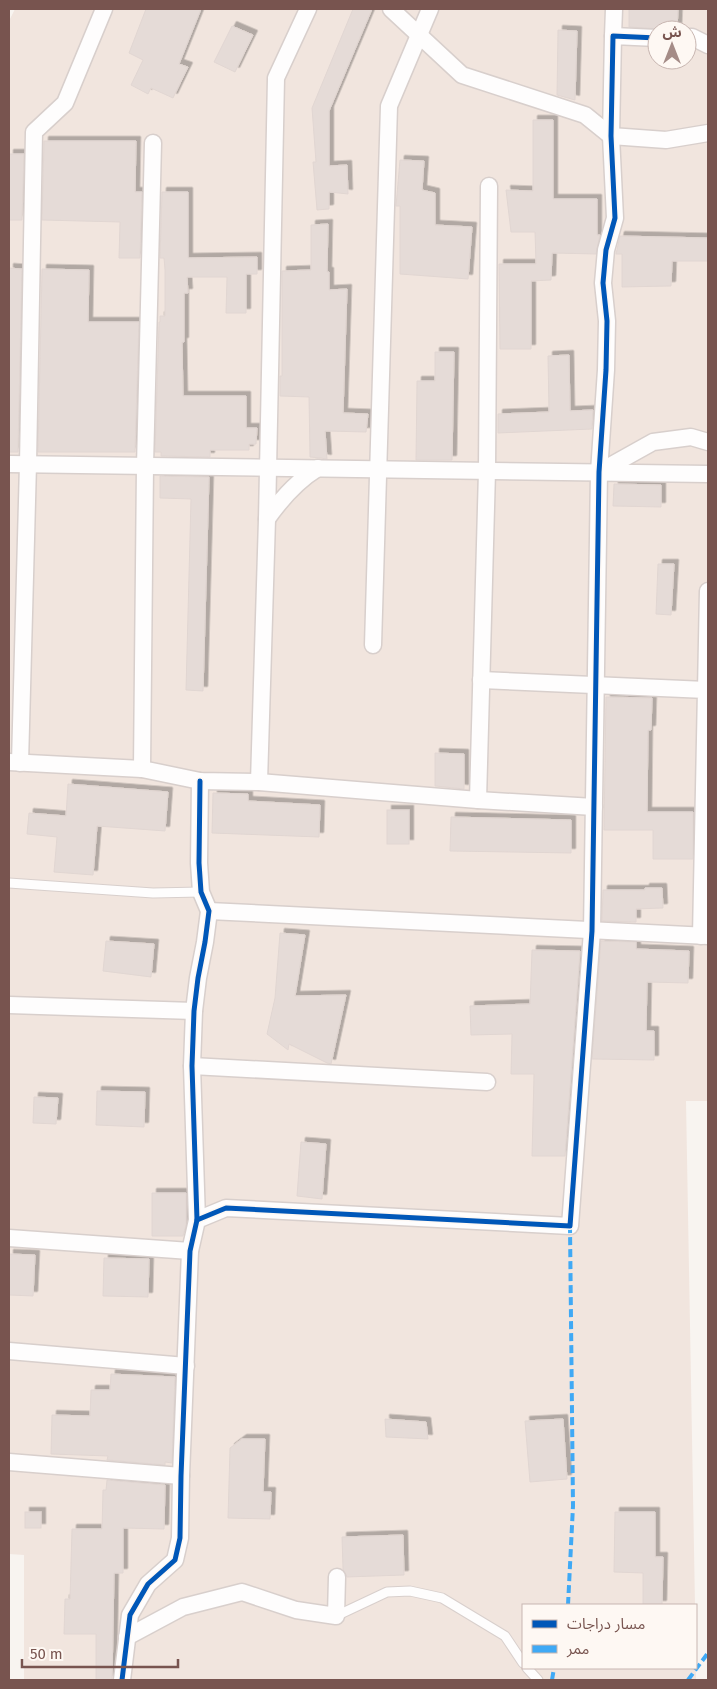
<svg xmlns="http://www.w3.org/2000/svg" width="717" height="1689" viewBox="0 0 717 1689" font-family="'Fira Sans','Noto Sans Arabic',sans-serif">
<defs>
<filter id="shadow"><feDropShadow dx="4.5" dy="-4.5" stdDeviation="0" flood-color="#0004"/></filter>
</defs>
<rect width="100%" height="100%" fill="#f8f4f0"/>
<!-- residential -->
<path fill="#f1e5de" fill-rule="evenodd" d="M15,9H708V1101H686L695,1605H523V1668H696V1642V1680H24V1555L9,1554V21ZM657,30H687V60H657Z"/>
<!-- building -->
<g fill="#e5dbd7" stroke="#e1d6d2" filter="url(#shadow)">
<path d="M146,9H201L179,64L188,67L173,98L151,88L148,94L131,85L143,60L129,53Z"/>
<path d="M353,9H372L329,111V166L347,165L348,194L329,192V209L317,210L313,162H316L312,108Z"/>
<path d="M629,9H678L677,30L629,27Z"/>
<path d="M232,26L253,35L235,72L214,62Z"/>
<path d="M558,30L577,31L575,100L557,95Z"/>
<path d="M533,120H553V199H597V235H600L596,254L552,253L551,280L531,281V349H500L499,264H536L535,232H511L506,190L533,191Z"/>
<path d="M44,141H136L135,192H142L140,258H119L120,222L42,220Z"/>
<path d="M9,154H24L22,220H9Z"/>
<path d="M400,160L424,161L422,190L435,193V225L472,227L468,279L400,274V206H396Z"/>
<path d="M162,192H188V258L257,257V274H246V313H226L227,277H187L188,293H184V342H182L183,396H246V428H257L256,444H249V450H210V457L161,456V452H155L159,322H160V316H165V270L164,258H160Z"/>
<path d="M328,224L327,272H329V290L347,289L343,413L368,414L366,432L325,431L327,459L320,458L310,457L309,397L280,396V376H282V271L311,270V225Z"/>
<path d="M620,236L708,238V261H672L671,286L622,287V254H616Z"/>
<path d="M9,268L22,269L18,452H9Z"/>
<path d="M42,269L89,270L88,322H139L135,452H38Z"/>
<path d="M435,352H454L452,460H416L417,381H435Z"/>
<path d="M569,355L570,411L593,410L592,429L498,433V414L549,412L548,356Z"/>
<path d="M160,476L209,477L203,691L186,690L191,499L160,498Z"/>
<path d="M614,484L661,485V507L613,506Z"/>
<path d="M658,564H674L671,615L656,614Z"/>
<path d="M606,697L652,698L651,730H648L647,812H693V859H653V830H604Z"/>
<path d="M435,753L464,754V789L435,786Z"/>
<path d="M68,784L168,792L165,831L97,826L93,875L54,872L57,837L27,834L29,813L66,816Z"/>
<path d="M213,793L248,794V801L320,805L319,837L212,833Z"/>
<rect x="387" y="810" width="22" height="34"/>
<path d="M451,817L571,820V853L450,851Z"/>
<path d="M645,888H662L663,908L636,909V922L602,921L603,890H645Z"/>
<path d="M280,933L305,935L295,996L346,995L331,1064L327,1063L289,1044L288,1050L267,1034L275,998Z"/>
<path d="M106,941L154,944L151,977L103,971Z"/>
<path d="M601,941L636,942V949L689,951L688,983L647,982L646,1031H654V1060L592,1059Z"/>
<path d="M532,950L580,951L565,1156H532L534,1074H511L512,1034L471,1035L470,1006L530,1004Z"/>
<path d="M97,1091L145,1092L144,1127L96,1125Z"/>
<path d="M34,1097L58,1098L56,1124L33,1123Z"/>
<path d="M301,1142L326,1144L322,1199L297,1196Z"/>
<path d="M152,1193H186V1225L183,1236H152Z"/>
<path d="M9,1254L35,1255L33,1296L9,1295Z"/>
<path d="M104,1258L149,1259L148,1297L103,1296Z"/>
<path d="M111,1374L175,1377L172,1463L165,1462V1465L107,1460L108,1456L51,1454L52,1415L90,1416L91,1390H110Z"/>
<path d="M385,1419L426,1422L428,1439L386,1437Z"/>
<path d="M563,1419L567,1479L530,1482L525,1421Z"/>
<path d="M242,1439H265L263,1492H271L270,1519L228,1518L230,1448Z"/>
<path d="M107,1480L165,1485L164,1529L123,1528V1573H114L112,1680H96V1634H64L65,1599H70L72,1529H102L103,1490H106Z"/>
<rect x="25" y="1512" width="16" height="16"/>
<path d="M615,1512H655V1557H663L662,1605H643V1573L614,1572Z"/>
<path d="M403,1535L404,1575L347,1577L343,1569L342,1537Z"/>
</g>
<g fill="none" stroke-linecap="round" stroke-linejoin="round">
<!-- service casing -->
<g stroke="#d8cfcc" stroke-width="11">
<g id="service">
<path d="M9,883L153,893L201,892"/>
<path d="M336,1616L387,1592L410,1591L442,1598L505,1636L523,1663"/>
<path d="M527,1668L538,1680"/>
</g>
</g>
<!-- minor casing -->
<g stroke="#d8cfcc" stroke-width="19">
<g id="minor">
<path d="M391,9L462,75L585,115L611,136L666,140L708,133"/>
<path d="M613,36L614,9"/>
<path d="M687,37H692L708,45"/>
<path d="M9,464L708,474"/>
<path d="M601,471L653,442L691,437L708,442"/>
<path d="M267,519C281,499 297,481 318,468"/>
<path d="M708,591L706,690H708"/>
<path d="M373,645L389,106L430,9"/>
<path d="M481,680L706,690L701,936"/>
<path d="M9,762L142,769L200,781L259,782L478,800L594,807"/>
<path d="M20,763L28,464L34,132L65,103L104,9"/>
<path d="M142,769L145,466L153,143"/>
<path d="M259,782L267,519L276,78L308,9"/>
<path d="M478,800L487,471L489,186"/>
<path d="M209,911L708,936"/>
<path d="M9,1005L194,1011"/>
<path d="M192,1066L487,1082"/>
<path d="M197,1220L226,1208L570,1226L592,931L599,472L606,370L607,321L603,283L606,250L615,218L611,136L613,36L657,38"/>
<path d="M9,1238L190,1251"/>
<path d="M9,1351L186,1366"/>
<path d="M9,1462L181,1476"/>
<path d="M127,1637L183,1607L242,1592L296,1610L336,1616L337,1577"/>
<path d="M122,1680L130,1615L148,1584L175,1560L180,1538L181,1476L190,1251L197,1220L192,1066L194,1011L198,978L205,942L209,911L201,892L199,863L200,781"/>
</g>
</g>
<!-- service -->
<use href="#service" stroke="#fefdfd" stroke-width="9"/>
<!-- minor -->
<use href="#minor" stroke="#fefdfd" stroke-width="16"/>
<!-- quiet -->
<g stroke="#3fa9f5" stroke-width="4" stroke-dasharray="8 4" stroke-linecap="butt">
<path d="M568,1605L573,1506L570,1226"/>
<path d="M552,1680L554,1668"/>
<path d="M688,1680L708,1653"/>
</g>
<!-- cycleway casing -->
<g stroke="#fef8f3" stroke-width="8">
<g id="cycleway">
<path d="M197,1220L226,1208L570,1226L592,931L599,472L606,370L607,321L603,283L606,250L615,218L611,136L613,36L657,38"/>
<path d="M122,1680L130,1615L148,1584L175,1560L180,1538L181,1476L190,1251L197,1220L192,1066L194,1011L198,978L205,942L209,911L201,892L199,863L200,781"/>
</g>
</g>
<!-- cycleway -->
<use href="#cycleway" stroke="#0057b8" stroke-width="5"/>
</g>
<!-- border -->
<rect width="717" height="1689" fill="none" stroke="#78544f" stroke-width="20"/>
<!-- legend -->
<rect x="522" y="1604" width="175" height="65" fill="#fef8f3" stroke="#c8b6b1"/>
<rect x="532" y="1620" width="25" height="8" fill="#0057b8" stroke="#c8b6b1"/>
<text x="567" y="1629" font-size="15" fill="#78544f">مسار دراجات</text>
<rect x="532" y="1645" width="25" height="8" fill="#3fa9f5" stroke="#c8b6b1"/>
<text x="567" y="1654" font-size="15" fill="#78544f">ممر</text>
<!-- north arrow -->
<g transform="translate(672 45)"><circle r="24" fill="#fef8f3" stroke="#c8b6b1"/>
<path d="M0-4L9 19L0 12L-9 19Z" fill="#a58c87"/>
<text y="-8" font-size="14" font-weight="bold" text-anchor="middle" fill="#78544f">ش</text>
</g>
<!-- scale -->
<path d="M22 1659v8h156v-8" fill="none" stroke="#78544f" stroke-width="2.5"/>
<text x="30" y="1659" font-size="15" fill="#78544f" stroke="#fef8f3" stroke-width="4" paint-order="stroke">50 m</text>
</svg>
